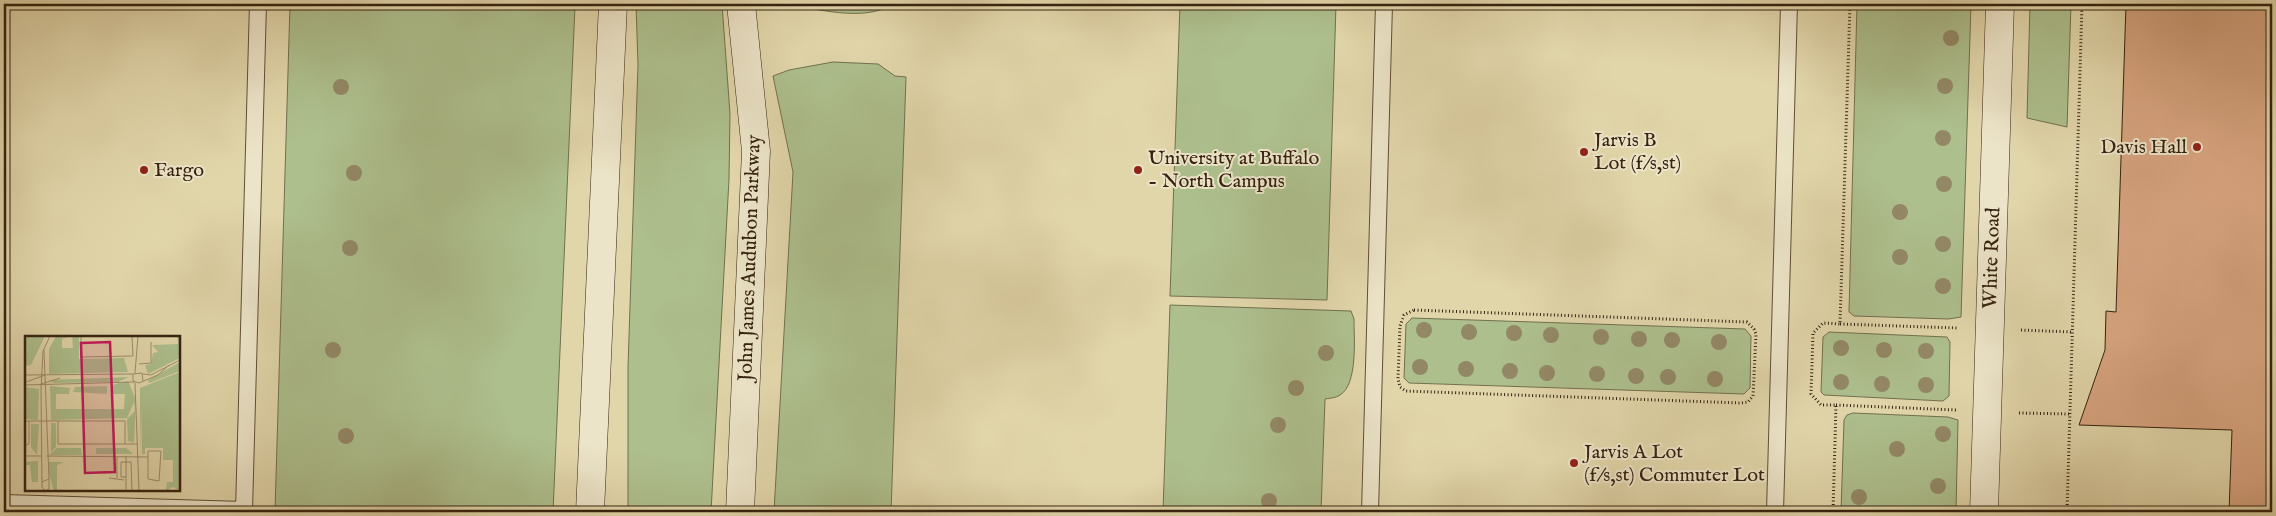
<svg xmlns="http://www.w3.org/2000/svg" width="2276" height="516" viewBox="0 0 2276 516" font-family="'IM FELL English',serif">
<rect width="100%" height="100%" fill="#e1d6aa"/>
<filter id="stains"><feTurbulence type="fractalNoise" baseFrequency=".004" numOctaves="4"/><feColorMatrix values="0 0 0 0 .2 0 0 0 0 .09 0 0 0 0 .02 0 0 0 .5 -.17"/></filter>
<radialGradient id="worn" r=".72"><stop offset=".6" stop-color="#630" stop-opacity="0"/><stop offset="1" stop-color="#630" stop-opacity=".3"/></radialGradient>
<!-- green -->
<g fill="#adbf8d" stroke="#72704e">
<path d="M290,4H577L575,6L553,512H275Z"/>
<path d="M636,4H722L730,114L729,179L711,512H628V367L638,65Z"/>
<path d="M783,4H894C862,23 817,8 783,4Z"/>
<path d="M1180,4H1336L1327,300L1170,296Z"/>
<path d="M1857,4H1971L1961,317L1948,319L1854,316L1849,312Z"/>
<path d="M2030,4H2071L2067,127L2027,118Z"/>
<path d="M833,62L878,64L895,76L906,77L891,512H774L793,172L773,76L789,70Z"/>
<path d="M1170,305L1351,311L1354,319C1354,338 1358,384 1340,395C1336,398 1330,398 1325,399L1321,512H1163Z"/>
<path d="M1412,318L1745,329L1751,336L1750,388L1744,394L1409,383L1404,378L1406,324Z"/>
<path d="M1829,332L1947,337L1950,342L1949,396L1943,401L1824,395L1821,392L1823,337Z"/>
<path d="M1853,413L1948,417L1958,420L1956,512H1841L1844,420L1847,415Z"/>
</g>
<!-- building -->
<path fill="#d7a480" stroke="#362210" d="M2126,4H2272V512H2229L2232,430L2079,425L2105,350L2106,311L2116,312Z"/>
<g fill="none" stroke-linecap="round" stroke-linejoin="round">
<!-- lane casing -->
<g stroke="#614f36" stroke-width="18">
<g id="lane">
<path d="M4,503L244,510L258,4"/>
<path d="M1370,512L1384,4"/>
<path d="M1775,512L1789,4"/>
</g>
</g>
<!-- secondary casing -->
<g stroke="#362210" stroke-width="29">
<g id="secondary">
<path d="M590,512L613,4"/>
<path d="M740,512L756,151L741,4"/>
<path d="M1984,512L2000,4"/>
</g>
</g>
<!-- path -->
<g stroke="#362210" stroke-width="3" stroke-dasharray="1 2.5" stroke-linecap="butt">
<path d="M1414,310L1747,322L1754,329L1756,334L1753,396L1748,402L1741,403L1406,391L1400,387L1398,379L1400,326L1404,315Z"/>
<path d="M1840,324L1957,328"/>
<path d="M2021,330L2072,332"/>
<path d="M1836,405L1956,410"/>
<path d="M2019,413L2070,414"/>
<path d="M1833,512L1836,405H1821L1811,394L1813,333L1823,323L1840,324L1850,4"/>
<path d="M2067,512L2082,4"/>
</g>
<!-- lane -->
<use href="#lane" stroke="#ece4c8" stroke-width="16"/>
<!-- secondary -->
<use href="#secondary" stroke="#ece4c8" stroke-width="28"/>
</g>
<!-- trees -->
<g fill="#938866">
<circle cx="1951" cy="38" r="8"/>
<circle cx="1945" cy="86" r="8"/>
<circle cx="341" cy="87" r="8"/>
<circle cx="1943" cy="138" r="8"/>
<circle cx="354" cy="173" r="8"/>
<circle cx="1944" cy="184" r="8"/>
<circle cx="1900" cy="212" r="8"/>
<circle cx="1943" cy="244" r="8"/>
<circle cx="350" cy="248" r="8"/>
<circle cx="1900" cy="257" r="8"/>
<circle cx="1943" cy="286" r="8"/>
<circle cx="1424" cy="330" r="8"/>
<circle cx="1469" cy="332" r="8"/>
<circle cx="1514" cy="333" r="8"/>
<circle cx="1551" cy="335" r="8"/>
<circle cx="1601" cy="337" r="8"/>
<circle cx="1639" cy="339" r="8"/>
<circle cx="1672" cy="340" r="8"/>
<circle cx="1719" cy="342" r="8"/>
<circle cx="1841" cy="348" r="8"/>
<circle cx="333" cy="350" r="8"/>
<circle cx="1884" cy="350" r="8"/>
<circle cx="1926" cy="351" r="8"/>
<circle cx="1326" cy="353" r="8"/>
<circle cx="1420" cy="367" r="8"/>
<circle cx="1466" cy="369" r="8"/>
<circle cx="1510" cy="371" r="8"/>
<circle cx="1547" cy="373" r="8"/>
<circle cx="1597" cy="374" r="8"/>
<circle cx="1636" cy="376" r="8"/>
<circle cx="1668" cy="377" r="8"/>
<circle cx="1715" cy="379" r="8"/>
<circle cx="1841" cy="382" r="8"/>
<circle cx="1882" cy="384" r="8"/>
<circle cx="1926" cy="385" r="8"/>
<circle cx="1296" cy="388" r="8"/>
<circle cx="1278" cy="425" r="8"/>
<circle cx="1943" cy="434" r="8"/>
<circle cx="346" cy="436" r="8"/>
<circle cx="1897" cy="449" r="8"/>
<circle cx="1938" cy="486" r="8"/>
<circle cx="1859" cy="497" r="8"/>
<circle cx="1269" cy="501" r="8"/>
</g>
<!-- markers -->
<g fill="#8f2418" stroke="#ece4c8" stroke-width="2">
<circle cx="2197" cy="147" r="5"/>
<circle cx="1584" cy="152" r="5"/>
<circle cx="144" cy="170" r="5"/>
<circle cx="1138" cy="170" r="5"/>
<circle cx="1574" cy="463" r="5"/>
</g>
<g text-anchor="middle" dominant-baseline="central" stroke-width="4" stroke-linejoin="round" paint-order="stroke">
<!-- poi labels -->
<g font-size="20" fill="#362210" stroke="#ece4c8" text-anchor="start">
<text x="1594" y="140">Jarvis B<tspan x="1594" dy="23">Lot (f/s,st)</tspan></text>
<text x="2187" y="147" text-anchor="end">Davis Hall</text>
<text x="1148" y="158">University at Buffalo<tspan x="1148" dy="23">- North Campus</tspan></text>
<text x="154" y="170">Fargo</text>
<text x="1584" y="452">Jarvis A Lot<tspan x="1584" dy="23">(f/s,st) Commuter Lot</tspan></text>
</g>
<!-- street labels -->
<g font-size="20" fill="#362210" stroke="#ece4c8">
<text transform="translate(750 258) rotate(-88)">John James Audubon Parkway</text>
<text transform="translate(1992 258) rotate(-88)">White Road</text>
</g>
</g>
<!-- overview -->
<g transform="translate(25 336)">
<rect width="155" height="155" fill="#e1d6aa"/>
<path d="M0,0H20L6,29L0,30ZM31,0H45L37,3V12H48L47,0H54V23L99,22L103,36L24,38V13ZM152,0H155V22L123,38L120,29L126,28L128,17L133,16L127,9L153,8ZM155,26V35L124,47L123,44ZM155,36V155L148,151L141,155L142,146H148V124H138V112H120V118H117L116,71L115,117V52ZM104,41L93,46L29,47L24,44ZM103,45L111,64L109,107L103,105L102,83L110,75L109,66L102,82L26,84L25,50L45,52L44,58H31V73H99L100,58H87V49ZM82,50V58L48,56L50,51ZM0,51L14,53L13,84L0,83ZM26,87H31V111L26,116ZM6,88H14L12,119L6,111ZM32,112H56L57,119H24ZM71,112H101L108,118H71ZM13,125V146H7L5,129H0V126ZM24,126H39L32,129V155H29L24,138Z" fill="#adbf8d"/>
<path fill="none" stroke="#9d8e6c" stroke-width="1" d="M56,0V21L108,20L107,0M19,14L24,143M114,28L126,27V6M110,37L113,0M118,38L126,39L155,24M0,39L108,38M118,45L117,37L108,38V45L114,47L133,39L144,29M1,46L20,39M110,47L114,155M16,48L35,42M0,49L110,46M0,85H100V108M33,85V108H113M0,109L4,108V85M123,115H136L134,145L123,143ZM0,120H16M21,120L123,121M101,120V155M101,141H96V126H106L107,155M84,142L99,144M92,142V121M17,146L24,143V153L20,155L17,151L16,54L18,15L25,0"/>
<path fill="#c2185b" fill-opacity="0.15" stroke="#c2185b" stroke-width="2.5" d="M85,6L90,136L60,137L56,7Z"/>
<rect width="155" height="155" fill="none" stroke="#362210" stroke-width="2.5"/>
</g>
<!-- margin -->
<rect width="2276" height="516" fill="none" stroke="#e1d6aa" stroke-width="20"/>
<rect x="5" y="5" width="2266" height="506" fill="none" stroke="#362210" stroke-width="2.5"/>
<rect x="10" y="10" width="2256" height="496" fill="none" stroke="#362210"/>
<rect width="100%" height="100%" filter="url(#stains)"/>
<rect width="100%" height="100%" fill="url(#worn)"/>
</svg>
